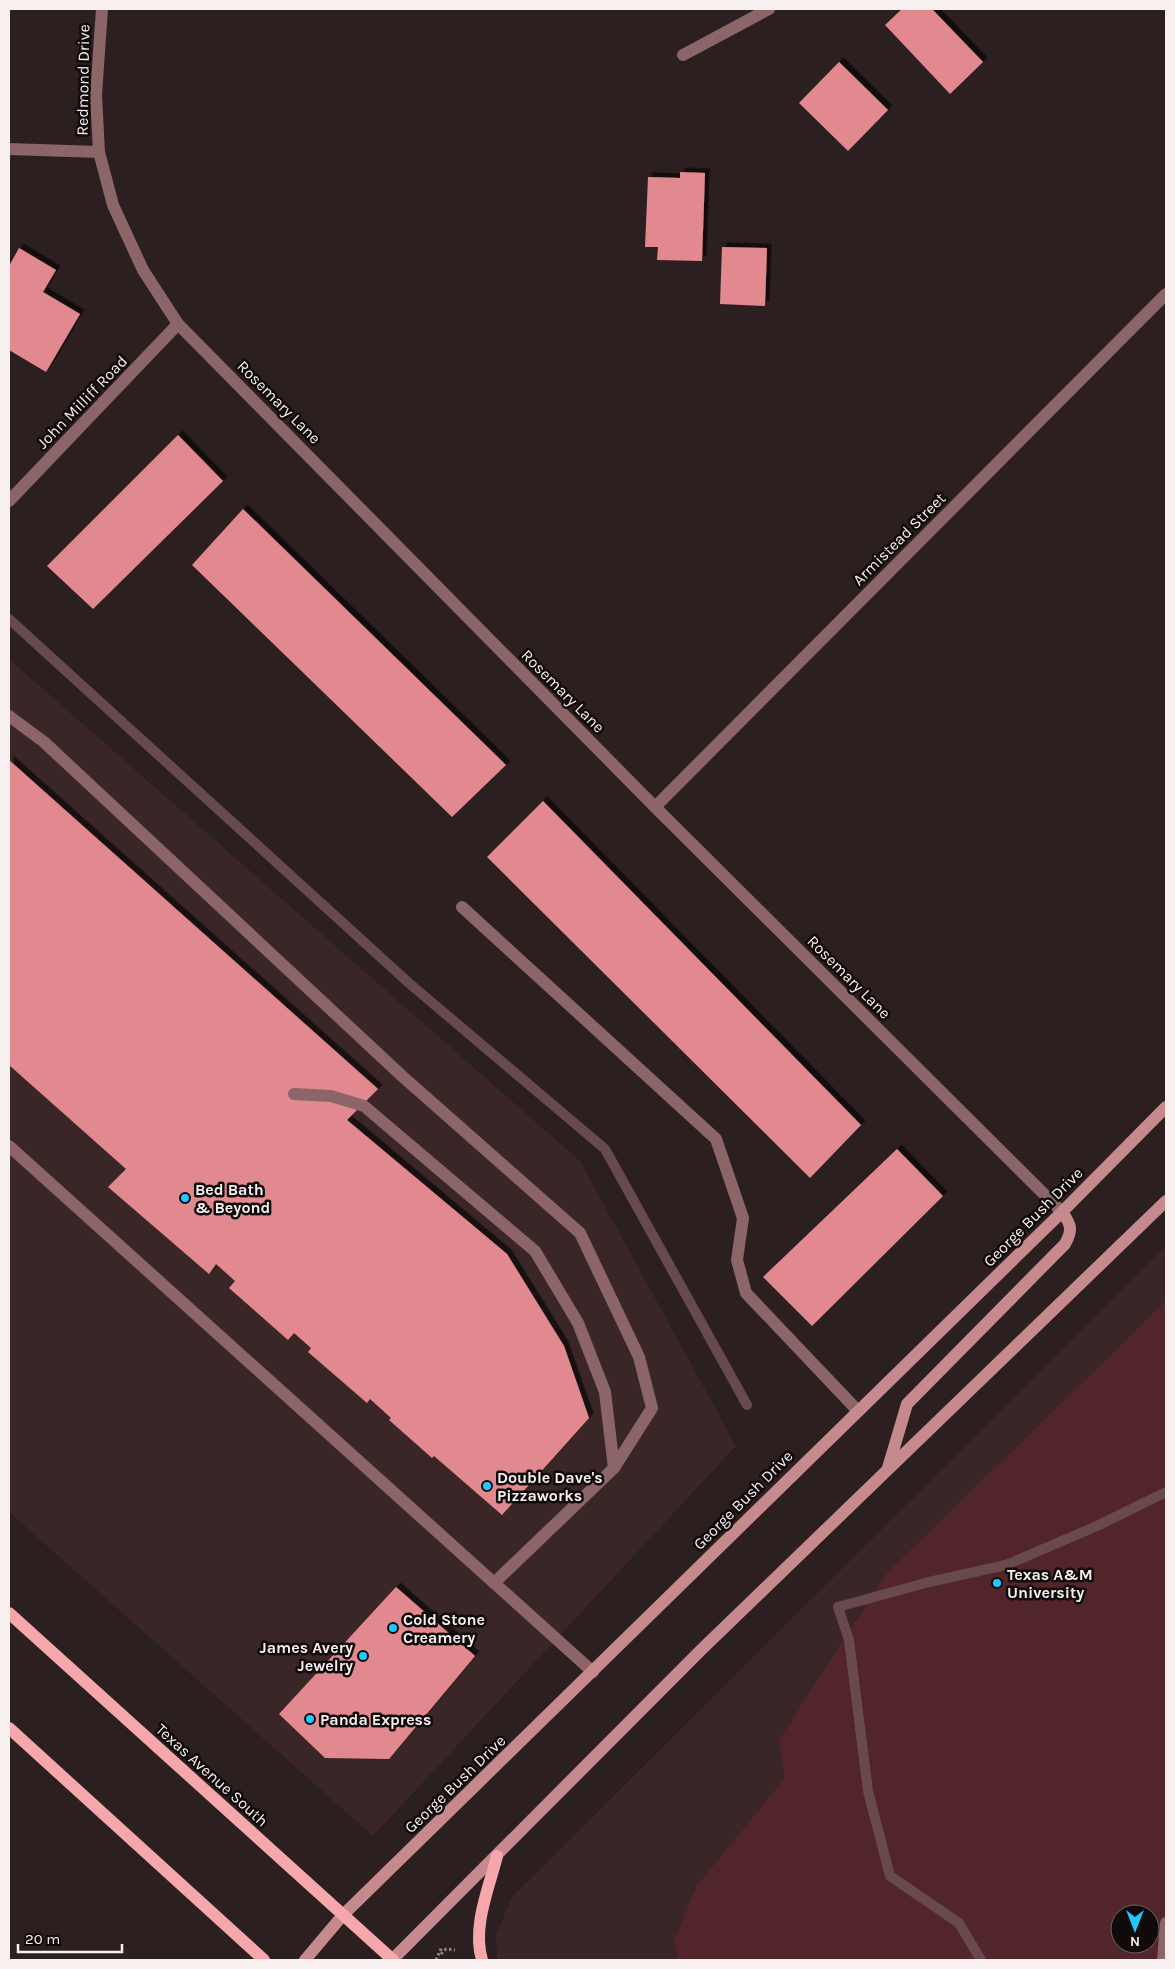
<svg xmlns="http://www.w3.org/2000/svg" width="1175" height="1969" viewBox="0 0 1175 1969" font-family="Karla,sans-serif">
<defs>
<filter id="shadow"><feDropShadow dx="4.5" dy="-4.5" stdDeviation="0" flood-color="#0009"/></filter>
</defs>
<rect width="100%" height="100%" fill="#2c1f1f"/>
<!-- built -->
<g fill="#3a2627" fill-rule="evenodd">
<path d="M9,659L580,1161L736,1446L373,1836L9,1512Z"/>
<path d="M1166,1246V1960H497L496,1935L512,1897ZM1120,1914H1150V1944H1120Z"/>
</g>
<!-- green -->
<path fill="#52252a" fill-rule="evenodd" d="M1166,1301V1960H678L674,1941L696,1887L785,1778L779,1740L887,1573ZM1120,1914H1150V1944H1120Z"/>
<g fill="none" stroke-linecap="round" stroke-linejoin="round">
<!-- stream -->
<g stroke="#684a4e" stroke-width="10">
<path d="M9,619L410,984L605,1149L747,1405"/>
<path d="M981,1960L959,1923L890,1876L868,1791L849,1640L838,1607L929,1582L1006,1565L1097,1526L1166,1492"/>
</g>
</g>
<!-- building -->
<g fill="#e1898f" filter="url(#shadow)">
<path d="M902,9H932L983,62L950,94L885,25Z"/>
<path d="M839,62L888,110L848,151L799,103Z"/>
<path d="M680,172L705,173L702,261L657,260L658,247H645L648,177L680,178Z"/>
<path d="M722,247L767,248L765,306L720,304Z"/>
<path d="M19,248L56,270L43,292L80,314L46,372L9,350V266Z"/>
<path d="M178,435L223,481L93,609L47,566Z"/>
<path d="M243,509L506,765L452,817L192,565Z"/>
<path d="M9,760L378,1089L347,1120L507,1254L564,1346L589,1418L502,1515L434,1456L432,1458L389,1420L391,1418L370,1399L367,1403L308,1352L311,1348L294,1333L288,1340L229,1288L235,1281L216,1264L209,1274L108,1187L126,1169L9,1065Z"/>
<path d="M543,801L861,1125L810,1178L487,857Z"/>
<path d="M897,1149L943,1196L812,1326L763,1277Z"/>
<path d="M396,1587L475,1656L389,1759L325,1758L279,1714Z"/>
</g>
<g fill="none" stroke-linecap="round" stroke-linejoin="round">
<!-- path -->
<g stroke="#908585" stroke-width="3" stroke-dasharray="2.5 2.5" stroke-linecap="butt">
<path d="M441,1954L446,1949L455,1950"/>
<path d="M436,1960L442,1947"/>
</g>
<!-- service -->
<g stroke="#8b6567" stroke-width="12">
<path d="M9,716L44,742L402,1076L580,1233L639,1357L652,1408L614,1468L494,1583"/>
<path d="M462,907L716,1139L743,1218L737,1260L746,1293L858,1411"/>
<path d="M294,1094L331,1096L364,1106L535,1251L578,1323L605,1392L614,1468"/>
<path d="M9,1146L593,1672"/>
<path d="M1163,1960L1166,1923"/>
</g>
<!-- minor -->
<g stroke="#8b6567" stroke-width="12">
<path d="M102,9L96,95L99,152L113,205L143,270L178,324L655,807L1062,1212"/>
<path d="M683,55L769,9"/>
<path d="M9,149L99,152"/>
<path d="M9,501L178,324"/>
<path d="M655,807L1166,294"/>
</g>
<!-- secondary -->
<g stroke="#c68a8e" stroke-width="12">
<path d="M888,1468L907,1404L1065,1244C1073,1230 1071,1224 1062,1212"/>
<path d="M305,1960L343,1915L1062,1212L1166,1107"/>
<path d="M392,1960L701,1650L1166,1201"/>
</g>
<!-- primary -->
<g stroke="#f5a7ac" stroke-width="12">
<path d="M9,1613L393,1960"/>
<path d="M9,1728L264,1960"/>
<path d="M482,1960C472,1927 489,1888 497,1856"/>
</g>
</g>
<!-- markers -->
<g fill="#1ec9fd" stroke="#100a0b" stroke-width="2">
<circle cx="185" cy="1198" r="5"/>
<circle cx="487" cy="1486" r="5"/>
<circle cx="997" cy="1583" r="5"/>
<circle cx="393" cy="1628" r="5"/>
<circle cx="363" cy="1656" r="5"/>
<circle cx="310" cy="1719" r="5"/>
</g>
<g text-anchor="middle" dominant-baseline="central" stroke-width="5" stroke-linejoin="round" paint-order="stroke">
<!-- street labels -->
<g font-size="16" fill="#f8efef" stroke="#100a0b">
<text transform="translate(83 80) rotate(-89)">Redmond Drive</text>
<text transform="translate(82 402) rotate(-46)">John Milliff Road</text>
<text transform="translate(279 402) rotate(45)">Rosemary Lane</text>
<text transform="translate(899 539) rotate(-45)">Armistead Street</text>
<text transform="translate(563 691) rotate(45)">Rosemary Lane</text>
<text transform="translate(849 977) rotate(45)">Rosemary Lane</text>
<text transform="translate(1033 1217) rotate(-45)">George Bush Drive</text>
<text transform="translate(743 1500) rotate(-45)">George Bush Drive</text>
<text transform="translate(212 1775) rotate(42)">Texas Avenue South</text>
<text transform="translate(455 1784) rotate(-44)">George Bush Drive</text>
</g>
<!-- poi labels -->
<g font-size="16" font-weight="bold" fill="#f8efef" stroke="#100a0b" text-anchor="start">
<text x="195" y="1189">Bed Bath<tspan x="195" dy="18">&amp; Beyond</tspan></text>
<text x="497" y="1477">Double Dave's<tspan x="497" dy="18">Pizzaworks</tspan></text>
<text x="1007" y="1574">Texas A&amp;M<tspan x="1007" dy="18">University</tspan></text>
<text x="403" y="1619">Cold Stone<tspan x="403" dy="18">Creamery</tspan></text>
<text x="353" y="1647" text-anchor="end">James Avery<tspan x="353" dy="18">Jewelry</tspan></text>
<text x="320" y="1719">Panda Express</text>
</g>
</g>
<!-- border -->
<rect width="1175" height="1969" fill="none" stroke="#f8efef" stroke-width="20"/>
<!-- north arrow -->
<g transform="translate(1135 1929) rotate(180)"><circle r="24" fill="#100a0b" stroke="#6d6666"/>
<path d="M0-4L9 19L0 12L-9 19Z" fill="#1ec9fd"/>
<text y="-8" font-size="14" font-weight="bold" text-anchor="middle" fill="#f8efef">N</text>
</g>
<!-- scale -->
<path d="M18 1944v8h104v-8" fill="none" stroke="#f8efef" stroke-width="2.5"/>
<text x="25" y="1944" font-size="15" fill="#f8efef" stroke="#100a0b" stroke-width="4" paint-order="stroke">20 m</text>
</svg>
